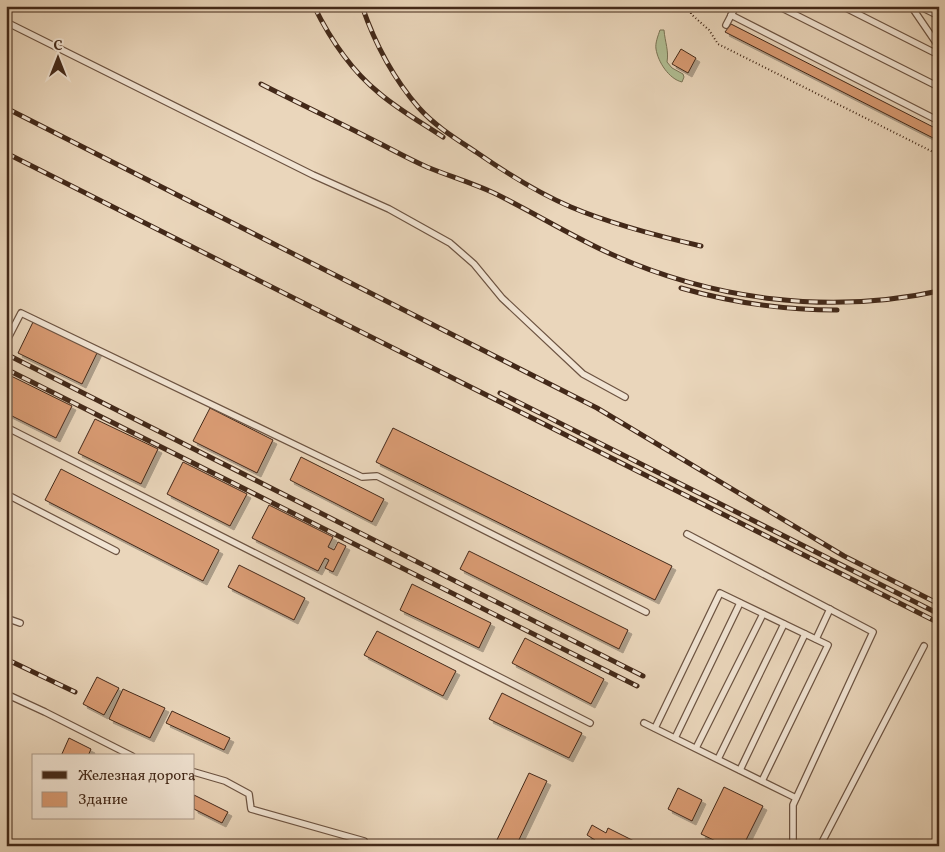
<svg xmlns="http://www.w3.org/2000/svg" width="945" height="852" viewBox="0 0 945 852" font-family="Vollkorn,serif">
<defs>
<filter id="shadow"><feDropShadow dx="4" dy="4" stdDeviation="0" flood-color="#0004"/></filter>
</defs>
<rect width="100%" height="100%" fill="#ead6bb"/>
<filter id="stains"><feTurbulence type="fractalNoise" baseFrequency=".004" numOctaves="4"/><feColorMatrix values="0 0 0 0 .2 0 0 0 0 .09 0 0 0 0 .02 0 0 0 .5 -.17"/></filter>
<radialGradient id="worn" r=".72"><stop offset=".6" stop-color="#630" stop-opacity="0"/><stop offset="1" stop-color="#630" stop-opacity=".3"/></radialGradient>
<!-- green -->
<path fill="#b1bf94" stroke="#7a7456" d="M660,30H664C665,42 669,51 667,62L672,68L683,74L684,77L682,82C669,79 658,62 656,49C655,43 658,36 660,30Z"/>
<!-- building -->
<g fill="#d99b73" stroke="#432919" filter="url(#shadow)">
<path d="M731,24L939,130V141L725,32Z"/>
<path d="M681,49L696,58L688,73L672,64Z"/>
<path d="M34,320L98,351L82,384L18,353Z"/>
<path d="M7,374L72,406L56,438L6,413V376Z"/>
<path d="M210,408L273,440L257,473L193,441Z"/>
<path d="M95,419L158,449L141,484L78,453Z"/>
<path d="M393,428L672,566L655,600L376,462Z"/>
<path d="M301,457L384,499L372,522L290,480Z"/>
<path d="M183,462L247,494L230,526L167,494Z"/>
<path d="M61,469L219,550L203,581L45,500Z"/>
<path d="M269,505L333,537L328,547L334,550L338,542L346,546L333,572L325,568L329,560L325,558L318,571L252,538Z"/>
<path d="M469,551L628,630L619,649L460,569Z"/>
<path d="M239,565L305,598L294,620L228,587Z"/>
<path d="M412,584L491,623L479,648L400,610Z"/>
<path d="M377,631L456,671L443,696L364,655Z"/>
<path d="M525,638L604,679L591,704L512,663Z"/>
<path d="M97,677L119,688L104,715L83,704Z"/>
<path d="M123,689L165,708L150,738L109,719Z"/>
<path d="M502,693L582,733L569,758L489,719Z"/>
<path d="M172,711L230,738L224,750L166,723Z"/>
<path d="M69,738L91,749L88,756H61Z"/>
<path d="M529,773L547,781L516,846H494Z"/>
<path d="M724,787L763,806L743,846H726L701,834Z"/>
<path d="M678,788L702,800L692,821L668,809Z"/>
<path d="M194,795L228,812L222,823L194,809Z"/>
<path d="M592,825L606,833L608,828L644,846H592L595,840L587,835Z"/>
</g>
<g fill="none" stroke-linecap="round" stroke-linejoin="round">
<!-- lane casing -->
<g stroke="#6d5442" stroke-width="8">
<g id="lane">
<path d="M778,6L939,87"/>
<path d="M842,6L939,55"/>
<path d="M911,6L939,47"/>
<path d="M919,6L939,16"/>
<path d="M731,15L939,121"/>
<path d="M6,22L313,175L389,209L450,243L474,264L502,298L583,374L625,397"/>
<path d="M726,25L736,6"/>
<path d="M6,342L21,313L362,477L377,476L646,612"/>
<path d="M6,427L590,723"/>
<path d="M6,494L116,551"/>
<path d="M687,534L873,632L793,805V846"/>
<path d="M6,618L20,623"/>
<path d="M816,639L830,609"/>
<path d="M6,694L45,712L132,756"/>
<path d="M644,723L796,798"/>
<path d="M655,728L720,593L828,645L762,781"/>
<path d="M675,738L740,603"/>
<path d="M696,748L763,614"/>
<path d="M718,759L784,624"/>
<path d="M740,770L805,634"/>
<path d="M194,772L225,781L249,794L251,809L364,841"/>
<path d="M820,846L924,646"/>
</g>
</g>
<!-- path -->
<path stroke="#432919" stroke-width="2" stroke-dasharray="1 2.5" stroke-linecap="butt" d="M690,6L691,14L709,30L718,44L939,155"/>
<!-- lane -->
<use href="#lane" stroke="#f1e4d3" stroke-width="5.5"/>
<!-- rail casing -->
<g stroke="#432919" stroke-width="5">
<g id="rail">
<path d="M314,6C330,39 351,70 379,93C399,110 422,123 443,137"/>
<path d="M362,6C375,44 393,78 419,108C436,127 458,140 479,154C508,174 538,193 571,207C611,224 658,236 701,246"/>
<path d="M261,84C298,103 336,121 373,140C391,149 409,159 427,167C449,176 472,183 494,193C533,212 571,236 611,254C713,300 829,315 939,291"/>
<path d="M6,108L597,408L844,556L939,604"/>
<path d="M6,153L939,623"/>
<path d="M681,288C733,303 783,310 837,310"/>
<path d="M6,354L643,676"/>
<path d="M6,369L637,686"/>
<path d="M500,393L939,614"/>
<path d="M6,659L75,692"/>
</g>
</g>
<!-- rail -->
<use href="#rail" stroke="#f1e4d3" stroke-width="3" stroke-dasharray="9" stroke-linecap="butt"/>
</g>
<!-- margin -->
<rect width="945" height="852" fill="none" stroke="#ead6bb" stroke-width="25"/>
<rect x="8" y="8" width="930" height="837" fill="none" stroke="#432919" stroke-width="2.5"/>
<rect x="12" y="12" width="920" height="827" fill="none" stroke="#432919"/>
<!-- legend -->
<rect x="32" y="754" width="162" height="65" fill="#f1e4d3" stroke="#ab9989"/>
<rect x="42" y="771" width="25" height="8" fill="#432919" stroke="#ab9989"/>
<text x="78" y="780" font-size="15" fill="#432919">Железная дорога</text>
<rect x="42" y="792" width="25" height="15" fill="#d99b73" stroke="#ab9989"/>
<text x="78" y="804" font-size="15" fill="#432919">Здание</text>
<!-- north arrow -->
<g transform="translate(58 58)" stroke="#f1e4d3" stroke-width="4" paint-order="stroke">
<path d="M0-4L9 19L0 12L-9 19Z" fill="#432919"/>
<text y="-8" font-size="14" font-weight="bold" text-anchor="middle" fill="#432919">С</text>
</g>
<rect width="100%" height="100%" filter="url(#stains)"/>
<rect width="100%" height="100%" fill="url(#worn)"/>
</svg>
